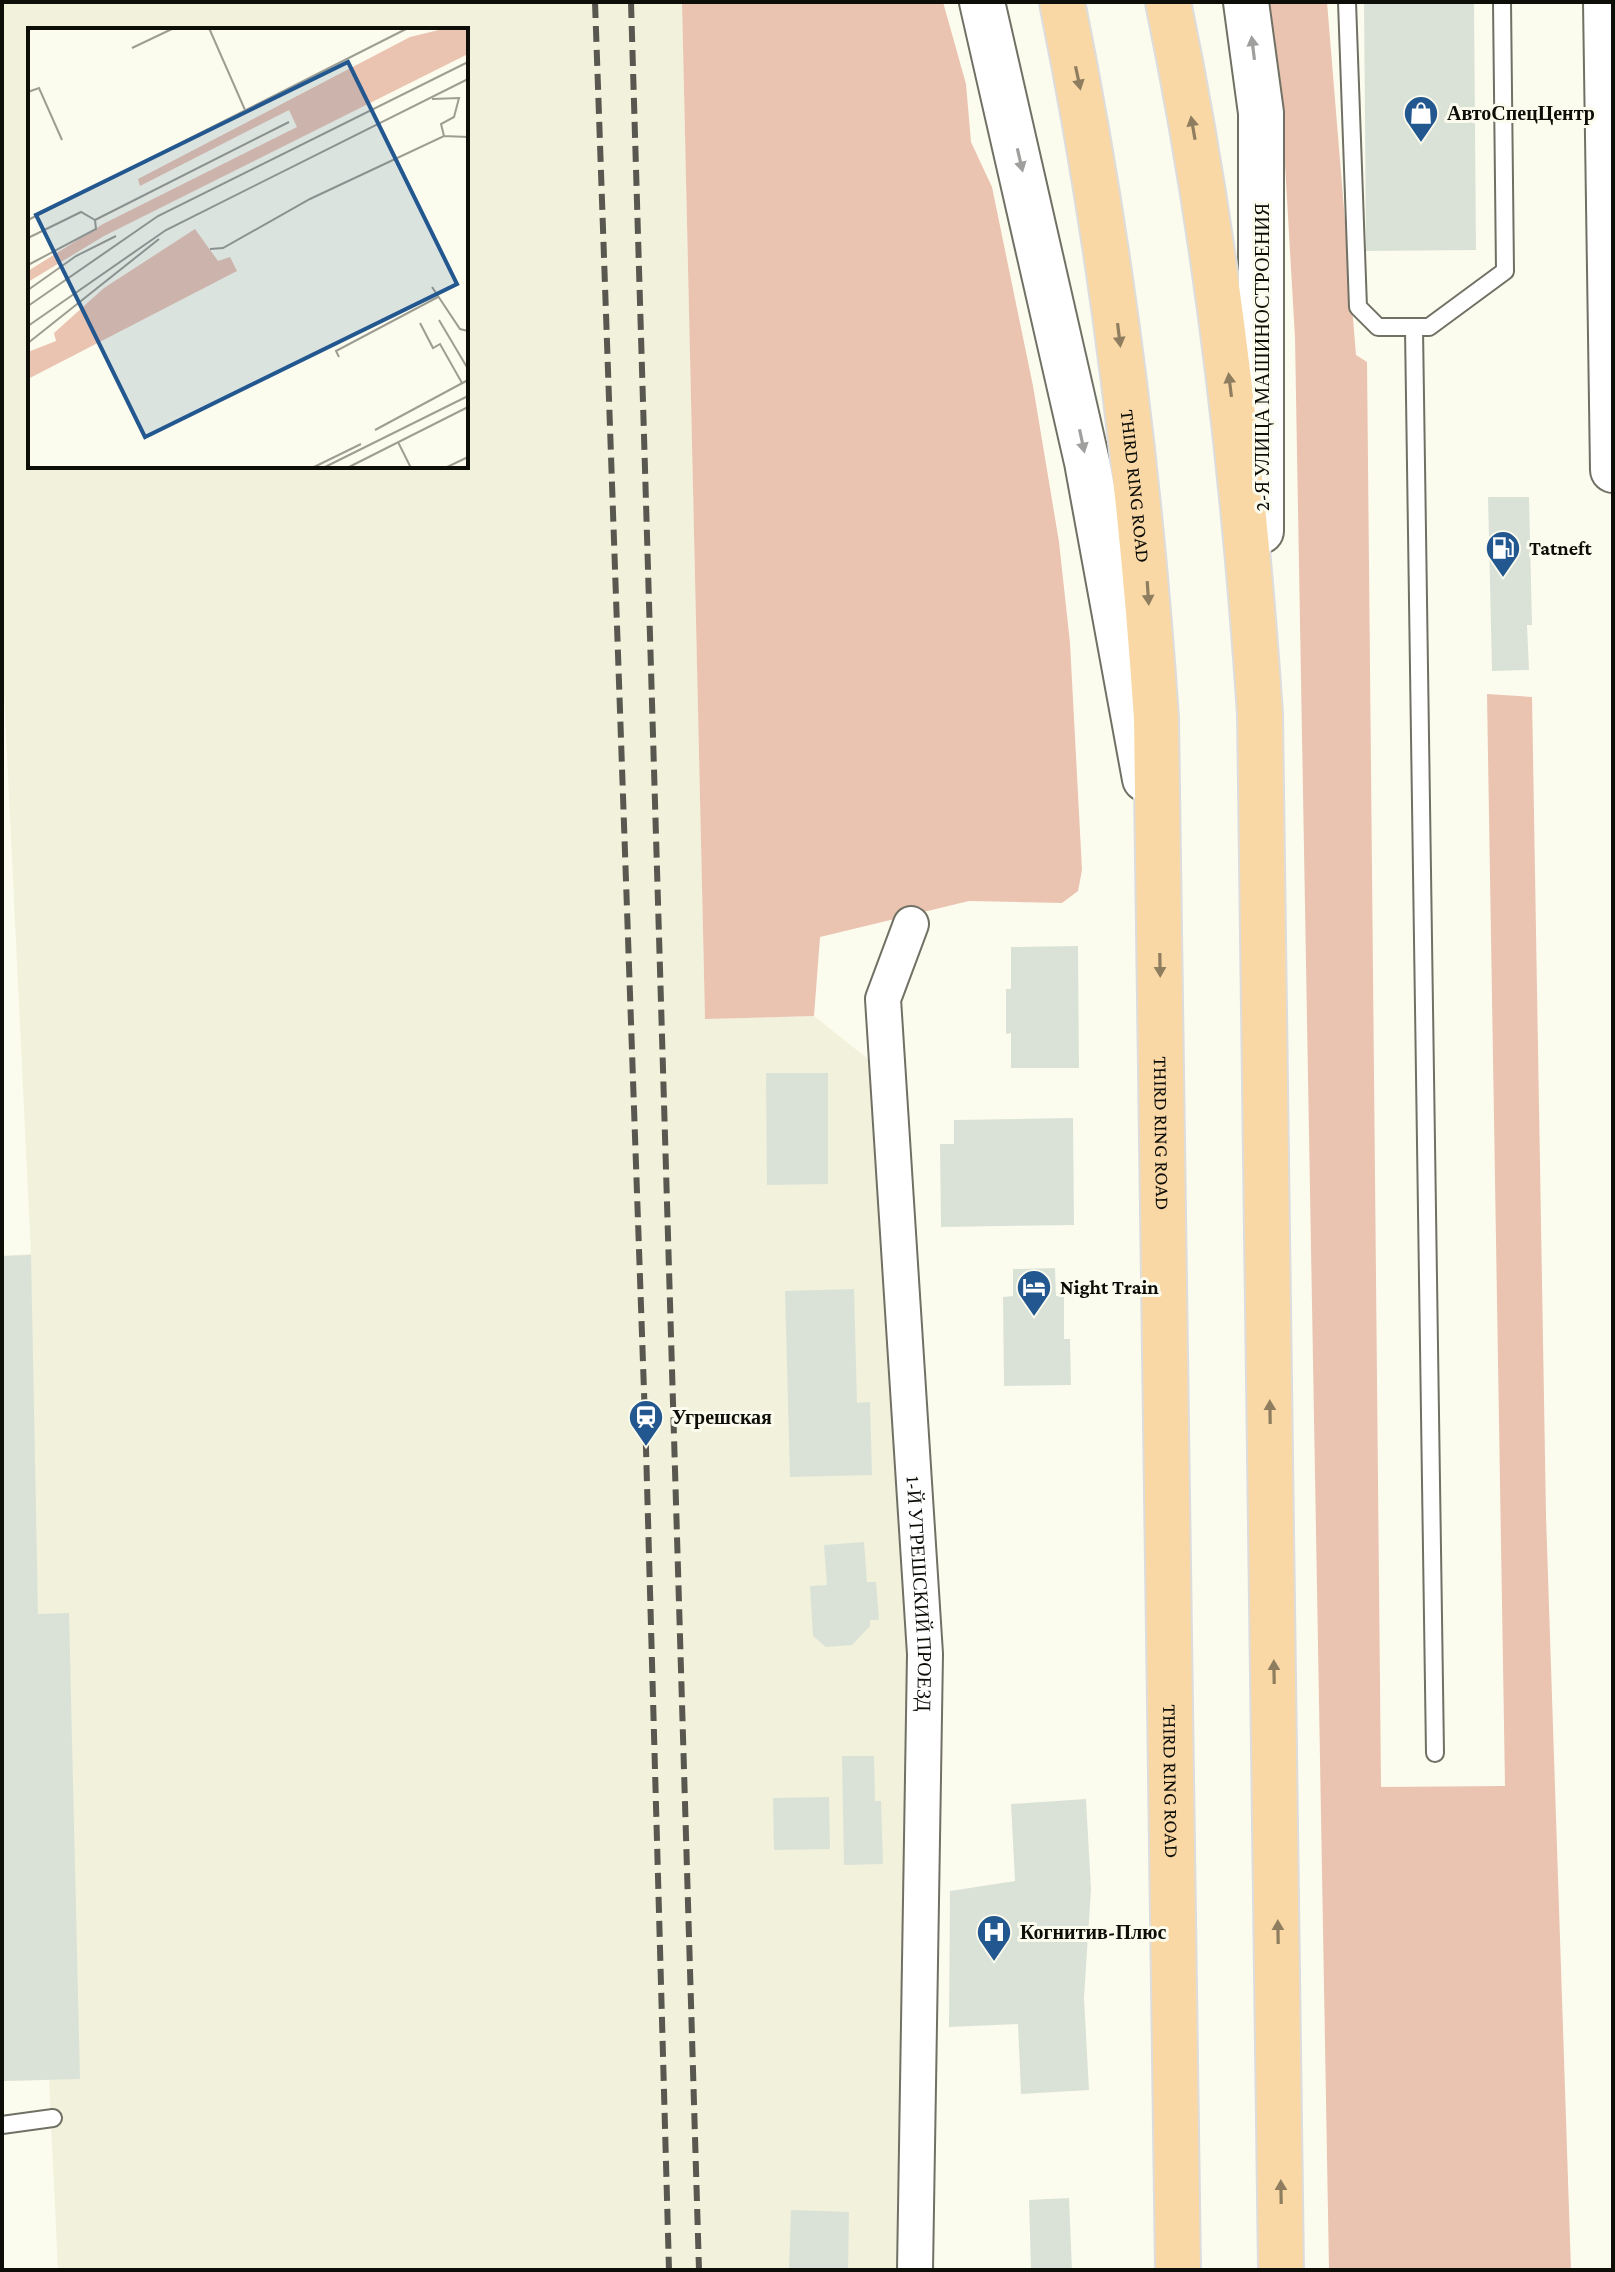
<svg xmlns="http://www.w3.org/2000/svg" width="1615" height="2272" viewBox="0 0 1615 2272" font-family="'Crimson Pro',serif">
<rect width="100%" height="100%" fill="#fcfcee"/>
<!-- built -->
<path fill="#f1f1dc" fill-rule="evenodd" d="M2,2H682L705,1019L814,1016L873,1063L909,1645L908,2270H58L49,2080L2,2081V1256L31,1254L2,651ZM30,30H466V466H30Z"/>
<!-- green -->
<g fill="#eac3b1">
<path d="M682,2H943L966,84L971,142L992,187L1033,386L1059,542L1070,643L1082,870L1078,891L1062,903L969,901L820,937L814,1016L705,1019Z"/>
<path d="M1267,2H1327L1356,355L1367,362L1381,1787L1505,1786L1487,694L1532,697L1546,1516L1571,2270H1329L1295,338L1282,112Z"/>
</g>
<!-- building -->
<g fill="#dae2d7">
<path d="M1364,2H1474L1476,250L1366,251Z"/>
<path d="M1488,497H1529L1532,625H1527L1529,670L1492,671Z"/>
<path d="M1078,946L1079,1068H1011V1033L1006,1034V989H1011V947Z"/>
<path d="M766,1073H828V1184L767,1185Z"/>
<path d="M1073,1118L1074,1225L941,1227L940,1144H954V1120Z"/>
<path d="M31,1255L38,1614L69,1613L80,2079L2,2081V1256Z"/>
<path d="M1055,1268L1056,1296H1064V1339H1070L1071,1385L1004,1386L1003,1297L1013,1296V1269Z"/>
<path d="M854,1289L857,1403L870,1402L872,1475L790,1477L785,1291Z"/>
<path d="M864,1542L867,1582H876L879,1620H870V1626L852,1645L826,1647L813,1636L810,1586L827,1585L824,1545Z"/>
<path d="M842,1756H874L875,1801H881L883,1864L844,1865Z"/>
<path d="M829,1797L830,1849L774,1850L773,1798Z"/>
<path d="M1086,1799L1091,1889L1084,1998L1089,2090L1021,2094L1018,2024L949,2027L950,1891L1015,1881L1011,1804Z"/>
<path d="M1069,2198L1072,2270H1031L1029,2200Z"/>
<path d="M791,2210L849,2212L848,2270H789Z"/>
</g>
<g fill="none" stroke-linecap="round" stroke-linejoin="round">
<!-- service casing -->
<g stroke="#717065" stroke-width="20">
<g id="service">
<path d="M1347,2L1358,307L1378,327H1429L1505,271L1502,2"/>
<path d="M1414,329L1435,1753"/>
<path d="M2,2125L53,2118"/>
</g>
</g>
<!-- minor casing -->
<g stroke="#717065" stroke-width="38">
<g id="minor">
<path id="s1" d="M911,924L883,999L925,1654L915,2270"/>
</g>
</g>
<!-- secondary casing -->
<g stroke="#717065" stroke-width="48">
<g id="secondary">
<path d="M982,2L1087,462L1145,779"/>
<path d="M1246,2L1261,113V531"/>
<path d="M1606,2L1613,470"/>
</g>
</g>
<!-- primary casing -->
<g stroke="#ddd" stroke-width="48">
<g id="primary">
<path id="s2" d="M1062,2C1110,239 1140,477 1156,718L1178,2270"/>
<path d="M1168,2C1217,237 1244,475 1260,714L1281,2270"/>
</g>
</g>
<!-- service -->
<use href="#service" stroke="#fff" stroke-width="16"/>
<!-- minor -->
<use href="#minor" stroke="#fff" stroke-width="34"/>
<!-- secondary -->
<use href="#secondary" stroke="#fff" stroke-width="44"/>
<!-- primary -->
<use href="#primary" stroke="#f9d8a5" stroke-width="44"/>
<!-- rail -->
<g stroke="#585850" stroke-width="6" stroke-dasharray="16 8" stroke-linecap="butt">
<path d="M595,2L646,1448L669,2270"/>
<path d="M631,2L699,2270"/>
</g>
</g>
<!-- one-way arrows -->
<defs><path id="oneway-solid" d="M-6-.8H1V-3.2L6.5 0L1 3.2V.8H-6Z" transform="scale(2)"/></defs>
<g fill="#9f9f9d">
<use href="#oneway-solid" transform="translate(1253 48) rotate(-97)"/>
<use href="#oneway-solid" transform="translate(1020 160) rotate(77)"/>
<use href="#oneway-solid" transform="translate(1082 441) rotate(78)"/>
</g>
<g fill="#8f7d5f">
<use href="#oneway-solid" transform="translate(1078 78) rotate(78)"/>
<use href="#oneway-solid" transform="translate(1193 128) rotate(-100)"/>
<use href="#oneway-solid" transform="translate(1119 335) rotate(83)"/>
<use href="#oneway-solid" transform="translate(1230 385) rotate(-97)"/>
<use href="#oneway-solid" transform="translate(1148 593) rotate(86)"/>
<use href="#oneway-solid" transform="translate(1160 965) rotate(89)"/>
<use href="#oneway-solid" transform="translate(1270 1412) rotate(-91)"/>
<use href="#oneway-solid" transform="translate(1274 1672) rotate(-91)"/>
<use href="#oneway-solid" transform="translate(1278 1932) rotate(-91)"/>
<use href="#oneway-solid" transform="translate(1281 2192) rotate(-91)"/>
</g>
<!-- icons -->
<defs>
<g id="shop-pin" transform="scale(1.8)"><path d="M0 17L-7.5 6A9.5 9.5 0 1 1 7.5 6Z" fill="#22578f" stroke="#fcfcee"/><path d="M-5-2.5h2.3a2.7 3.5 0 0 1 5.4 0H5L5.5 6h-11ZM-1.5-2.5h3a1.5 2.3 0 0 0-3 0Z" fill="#fff"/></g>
<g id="fuel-pin" transform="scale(1.8)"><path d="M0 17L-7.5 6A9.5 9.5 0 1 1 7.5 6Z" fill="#22578f" stroke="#fcfcee"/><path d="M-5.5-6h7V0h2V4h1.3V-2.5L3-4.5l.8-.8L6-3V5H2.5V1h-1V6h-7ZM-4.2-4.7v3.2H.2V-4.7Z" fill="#fff"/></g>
<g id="hotel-pin" transform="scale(1.8)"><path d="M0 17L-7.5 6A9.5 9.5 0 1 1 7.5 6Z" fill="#22578f" stroke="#fcfcee"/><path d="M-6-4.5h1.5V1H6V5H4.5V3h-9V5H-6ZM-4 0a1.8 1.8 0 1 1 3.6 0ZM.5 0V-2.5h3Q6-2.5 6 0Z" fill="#fff"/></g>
<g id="station-pin" transform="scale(1.8)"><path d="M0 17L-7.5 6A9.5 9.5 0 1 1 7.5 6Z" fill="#22578f" stroke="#fcfcee"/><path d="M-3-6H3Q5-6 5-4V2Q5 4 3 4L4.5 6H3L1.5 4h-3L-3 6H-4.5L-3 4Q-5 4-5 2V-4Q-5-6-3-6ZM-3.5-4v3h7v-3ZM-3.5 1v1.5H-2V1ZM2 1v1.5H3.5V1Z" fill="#fff"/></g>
<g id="hospital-pin" transform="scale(1.8)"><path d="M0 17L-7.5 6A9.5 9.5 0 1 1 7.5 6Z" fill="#22578f" stroke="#fcfcee"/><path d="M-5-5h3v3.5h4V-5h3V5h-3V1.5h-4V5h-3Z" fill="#fff"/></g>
</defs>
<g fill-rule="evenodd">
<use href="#shop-pin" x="1421" y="113"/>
<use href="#fuel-pin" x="1503" y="548"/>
<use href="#hotel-pin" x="1034" y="1287"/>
<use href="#station-pin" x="646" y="1417"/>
<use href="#hospital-pin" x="994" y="1932"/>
</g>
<g text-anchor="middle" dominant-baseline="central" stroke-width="6" stroke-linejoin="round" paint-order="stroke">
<!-- poi labels -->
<g font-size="20" font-weight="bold" fill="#0e0e09" stroke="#fcfcee" text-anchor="start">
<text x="1447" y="113">АвтоСпецЦентр</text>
<text x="1529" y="548">Tatneft</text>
<text x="1060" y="1287">Night Train</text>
<text x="672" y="1417">Угрешская</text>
<text x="1020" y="1932">Когнитив-Плюс</text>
</g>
<!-- street labels -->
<g font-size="20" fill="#0e0e09" stroke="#fcfcee">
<text transform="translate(1262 357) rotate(-90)">2-Я УЛИЦА МАШИНОСТРОЕНИЯ</text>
<text stroke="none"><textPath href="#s2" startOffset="490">THIRD RING ROAD</textPath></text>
<text stroke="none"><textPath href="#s2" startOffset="1138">THIRD RING ROAD</textPath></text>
<text stroke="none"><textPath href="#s1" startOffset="676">1-Й УГРЕШСКИЙ ПРОЕЗД</textPath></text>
<text stroke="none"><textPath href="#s2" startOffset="1786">THIRD RING ROAD</textPath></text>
</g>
</g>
<!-- overview -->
<g transform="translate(28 28)">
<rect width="440" height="440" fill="#fcfcee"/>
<path d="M419,0H440V26L76,208L0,254V243L75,196L269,99L261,82L112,158L110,151L382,9ZM167,201L190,233L202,229L209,243L0,351V324L28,313L26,305L76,260Z" fill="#eac3b1"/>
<path fill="none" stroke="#9d9d92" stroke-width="2" d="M181,0L217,82M104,20L146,0M0,64L11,60L34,112M404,71L431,70L426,89L413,96L416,108M0,192L380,0M67,192L261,94M0,210L53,184L67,192M182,221L195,220L282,171L416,108L440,109M0,237L68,201L67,192M404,259L432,301L440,303M0,262L48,228L88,208M0,278L130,188L440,34M411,292L440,341M392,295L405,320L412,316L434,355M0,298L138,202L440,51M0,315L131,211M311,329L308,323L410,269M347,402L440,352M370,414L383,440M284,440L333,416M295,440L440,368M319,440L440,379M417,440L440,429"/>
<path fill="#22578f" fill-opacity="0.15" stroke="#22578f" stroke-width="4" d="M320,34L429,256L117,409L8,187Z"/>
<rect width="440" height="440" fill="none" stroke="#0e0e09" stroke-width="4"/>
</g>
<!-- border -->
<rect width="1615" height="2272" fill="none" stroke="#0e0e09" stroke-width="8"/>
</svg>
